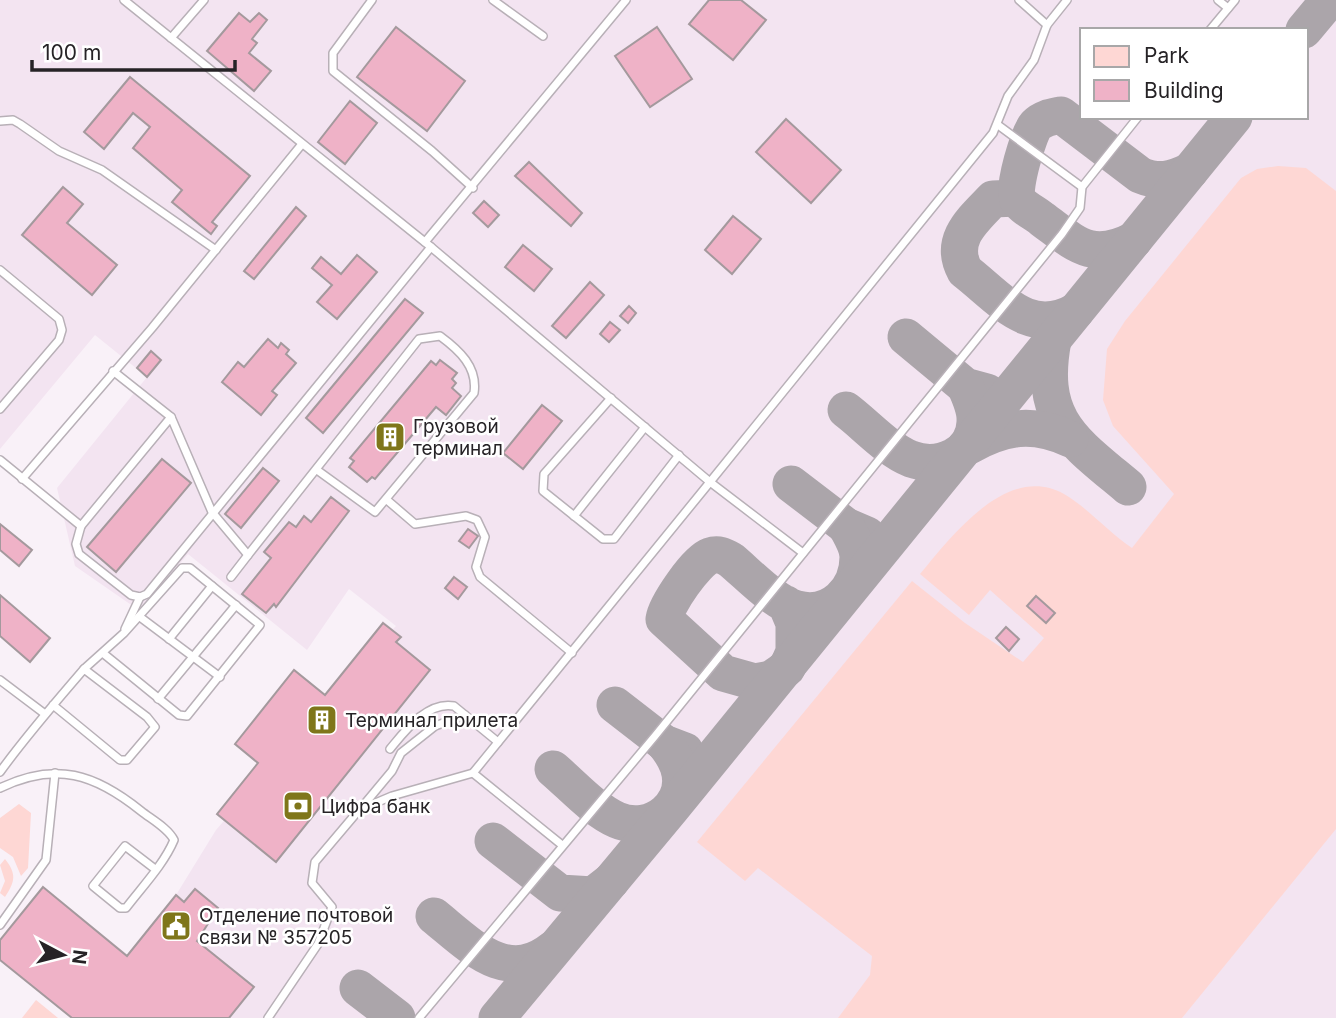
<svg xmlns="http://www.w3.org/2000/svg" width="1336" height="1018" viewBox="0 0 1336 1018" font-family="Inter,sans-serif">
<rect width="100%" height="100%" fill="#f9f1f8"/>
<!-- built -->
<path fill="#f3e4f1" fill-rule="evenodd" d="M0,0H1336V1018H72L0,960V940L43,887L128,955L176,895L216,830L255,785L344,748L359,759L376,737L320,704L383,621L393,629L396,626L349,589L307,650L188,554L140,611L75,566L57,488L147,377L95,335L0,449ZM1082,30H1306V117H1082Z"/>
<!-- green -->
<g fill="#fed7d4">
<path d="M1278,166L1306,168L1336,191V829L1182,1018H838L870,975L872,956L758,868L745,881L697,842L912,581L965,623L1023,662L1044,638L990,590L969,615L920,574C951,537 1007,462 1064,494C1088,508 1108,532 1132,548L1174,494L1113,426L1103,400L1107,349L1125,321L1241,178L1257,169Z"/>
<path d="M19,804L31,813L28,868L21,876L13,857L0,848V818Z"/>
<path d="M5,859C17,874 15,882 5,897L0,893L5,881L0,865Z"/>
<path d="M36,1000L58,1018H22Z"/>
</g>
<g fill="none" stroke-linecap="round" stroke-linejoin="round">
<!-- taxiway -->
<g stroke="#aba5aa" stroke-width="37">
<path d="M1304,30L1329,0"/>
<path d="M1017,198L993,199C973,220 948,240 965,271C1001,299 1029,338 1076,311"/>
<path d="M1134,240C1091,262 1076,244 1042,219C1035,213 1021,207 1017,198C1013,188 1028,134 1036,125C1043,118 1051,117 1061,115L1140,175C1159,183 1171,180 1190,171"/>
<path d="M906,337L965,386L987,392"/>
<path d="M1053,340C1038,420 1072,440 1128,487"/>
<path d="M846,410C866,425 888,450 911,459C939,469 974,455 975,422C976,410 970,397 965,386"/>
<path d="M969,446C1005,426 1033,422 1070,439"/>
<path d="M791,484L846,526L867,535"/>
<path d="M786,604L794,623V652L787,668L771,679L755,682L723,673L664,619C666,605 696,561 710,556C718,553 724,556 731,560C750,576 774,602 797,609C831,618 858,590 858,557C858,546 851,536 846,526"/>
<path d="M615,705L664,743L685,751"/>
<path d="M553,769C572,785 594,810 617,820C651,835 691,804 678,766C675,758 670,750 664,743"/>
<path d="M493,841L560,893L593,895L611,881"/>
<path d="M434,916C470,945 507,986 553,949"/>
<path d="M358,988L397,1018"/>
<path d="M497,1018L671,809L1234,117"/>
</g>
</g>
<!-- building -->
<g fill="#efb2c7" stroke="#a4999d" stroke-width="2">
<path d="M709,0H741L766,20L733,60L689,24Z"/>
<path d="M239,13L250,22L259,13L267,20L252,39L257,43L249,53L271,71L254,91L207,51Z"/>
<path d="M396,27L465,81L427,131L357,77Z"/>
<path d="M657,27L692,79L650,107L615,56Z"/>
<path d="M130,77L250,176L212,222L217,226L211,234L172,202L182,190L133,148L150,127L133,113L104,149L84,132Z"/>
<path d="M350,101L377,123L345,164L318,142Z"/>
<path d="M786,119L841,170L811,203L756,152Z"/>
<path d="M529,162L582,213L571,226L515,176Z"/>
<path d="M63,187L83,204L67,223L117,265L92,295L22,235Z"/>
<path d="M484,201L499,215L488,227L473,213Z"/>
<path d="M296,207L306,216L254,279L244,271Z"/>
<path d="M733,216L761,239L732,274L705,250Z"/>
<path d="M523,245L552,269L534,291L505,267Z"/>
<path d="M357,255L377,272L337,319L317,302L332,285L312,268L321,257L341,274Z"/>
<path d="M590,282L604,295L566,338L552,326Z"/>
<path d="M405,299L423,313L323,433L306,418Z"/>
<path d="M629,306L636,313L628,323L620,316Z"/>
<path d="M610,322L620,330L609,342L600,334Z"/>
<path d="M268,339L278,348L281,343L289,350L286,354L296,363L272,391L277,395L261,415L222,382L238,362L244,367Z"/>
<path d="M151,351L161,360L147,377L137,368Z"/>
<path d="M440,360L457,373L452,379L456,383L452,388L461,396L446,415L436,407L375,479L372,477L367,482L349,467L354,461L350,458L431,361L436,365Z"/>
<path d="M542,405L562,421L523,469L503,453Z"/>
<path d="M162,459L191,483L116,572L87,547Z"/>
<path d="M263,468L279,481L241,528L225,514Z"/>
<path d="M331,497L349,511L276,607L274,604L266,613L242,594L271,558L264,552L289,522L296,527L304,516L311,522Z"/>
<path d="M0,524L32,550L19,566L0,550Z"/>
<path d="M468,529L478,536L469,548L459,541Z"/>
<path d="M454,577L467,587L458,599L445,588Z"/>
<path d="M0,595L50,638L30,662L0,636Z"/>
<path d="M1036,596L1055,613L1046,623L1027,606Z"/>
<path d="M383,623L401,637L396,642L430,670L276,862L217,814L258,763L235,744L294,670L325,695Z"/>
<path d="M1006,627L1019,639L1009,651L996,638Z"/>
<path d="M43,887L127,956L176,895L184,902L195,889L218,908L197,941L254,987L229,1018H72L0,960V940Z"/>
</g>
<g fill="none" stroke-linecap="round" stroke-linejoin="round">
<!-- lane casing -->
<g stroke="#b8b0b7" stroke-width="10">
<g id="lane">
<path d="M372,0L333,53V71L432,151L473,188"/>
<path d="M493,0L543,36"/>
<path d="M1019,0L1047,25"/>
<path d="M1218,0L1228,8"/>
<path d="M1210,30L1235,0"/>
<path d="M171,38L204,0"/>
<path d="M0,121L13,120L20,124L59,151L102,170L216,250"/>
<path d="M998,125L1082,187"/>
<path d="M425,242L626,0"/>
<path d="M0,270L59,319L62,330L59,340L0,409"/>
<path d="M113,371L171,417"/>
<path d="M611,398L544,474L543,491L603,539H614L679,455"/>
<path d="M0,460L81,526L171,417L212,512L248,555L419,339L440,336C459,350 478,367 474,393L375,512L317,470"/>
<path d="M22,479L152,328L302,144"/>
<path d="M387,500L415,524L466,516L477,520L485,537L476,567L480,577L572,653"/>
<path d="M574,516L645,427"/>
<path d="M81,526L76,544L79,554L131,595L140,597L147,594L431,247L124,0"/>
<path d="M803,553L710,482L993,133L1008,96L1034,60L1047,25L1067,0"/>
<path d="M231,577L248,555"/>
<path d="M140,617L220,677"/>
<path d="M125,629L140,597"/>
<path d="M169,639L212,586"/>
<path d="M84,669L124,633L182,568H190L260,625L187,716L179,715L104,654"/>
<path d="M0,680L45,714"/>
<path d="M158,699L236,605"/>
<path d="M390,749C405,731 427,701 454,706L498,742"/>
<path d="M0,772C26,736 55,703 84,669L147,717L155,727L127,760H120L53,705"/>
<path d="M473,773L562,845"/>
<path d="M0,788C56,761 95,774 141,811C151,819 168,828 174,840C164,864 142,887 126,908H120L93,886L125,846L155,869"/>
<path d="M362,807L392,771L401,753L435,726L465,715"/>
<path d="M0,925L46,860L55,773"/>
<path d="M268,1018L318,944L332,907L312,883L315,862L359,810L392,796L473,773L710,482L431,247"/>
<path d="M419,1018L655,736L1062,234L1080,208L1082,187L1138,117"/>
</g>
</g>
<!-- lane -->
<use href="#lane" stroke="#fff" stroke-width="7"/>
</g>
<!-- icons -->
<defs>
<g id="building-square" transform="scale(1.575)"><rect x="-9" y="-9" width="18" height="18" rx="4" fill="#7f761a" stroke="#fff"/><path d="M-4-6H4V6H1V3H-1V6H-4ZM-2.5-4.3h1.7v1.8h-1.7ZM.8-4.3h1.7v1.8H.8ZM-2.5-1h1.7V.8h-1.7ZM.8-1h1.7V.8H.8Z" fill="#fff"/></g>
<g id="bank-square" transform="scale(1.575)"><rect x="-9" y="-9" width="18" height="18" rx="4" fill="#7f761a" stroke="#fff"/><path d="M-6-4H6V4H-6ZM0-2.3a2.3 2.3 0 1 0 0 4.6a2.3 2.3 0 1 0 0-4.6Z" fill="#fff"/></g>
<g id="civic-square" transform="scale(1.575)"><rect x="-9" y="-9" width="18" height="18" rx="4" fill="#7f761a" stroke="#fff"/><path d="M-.6-6.5H3V-4.5H.6V-3L4-1V1h2V6H-6V1h2V-1L-.6-3ZM-1.2 2.5V6h2.4V2.5Z" fill="#fff"/></g>
</defs>
<g fill-rule="evenodd">
<use href="#building-square" x="390" y="437"/>
<use href="#building-square" x="322" y="720"/>
<use href="#bank-square" x="298" y="806"/>
<use href="#civic-square" x="176" y="926"/>
</g>
<g text-anchor="middle" dominant-baseline="central" stroke-width="5" stroke-linejoin="round" paint-order="stroke">
<!-- poi labels -->
<g font-size="19" fill="#262326" stroke="#fff" text-anchor="start">
<text x="413" y="426">Грузовой<tspan x="413" dy="22">терминал</tspan></text>
<text x="345" y="720">Терминал прилета</text>
<text x="321" y="806">Цифра банк</text>
<text x="199" y="915">Отделение почтовой<tspan x="199" dy="22">связи № 357205</tspan></text>
</g>
</g>
<!-- legend -->
<rect x="1080" y="28" width="228" height="91" fill="#ffffff" stroke="#a8a7a8" stroke-width="2"/>
<rect x="1094" y="46" width="35" height="21" fill="#fed7d4" stroke="#a8a7a8" stroke-width="2"/>
<text x="1144" y="63" font-size="21" fill="#262326">Park</text>
<rect x="1094" y="80" width="35" height="21" fill="#efb2c7" stroke="#a8a7a8" stroke-width="2"/>
<text x="1144" y="98" font-size="21" fill="#262326">Building</text>
<!-- north arrow -->
<g transform="translate(63 955) rotate(97)" stroke="#ffffff" stroke-width="5" paint-order="stroke">
<path d="M0-5L12 26L0 18L-12 26Z" fill="#262326"/>
<text y="-10" font-size="19" font-weight="bold" text-anchor="middle" fill="#262326">N</text>
</g>
<!-- scale -->
<path d="M32 60v10h203v-10" fill="none" stroke="#262326" stroke-width="3.5"/>
<text x="42" y="60" font-size="21" fill="#262326" stroke="#ffffff" stroke-width="5" paint-order="stroke">100 m</text>
</svg>
